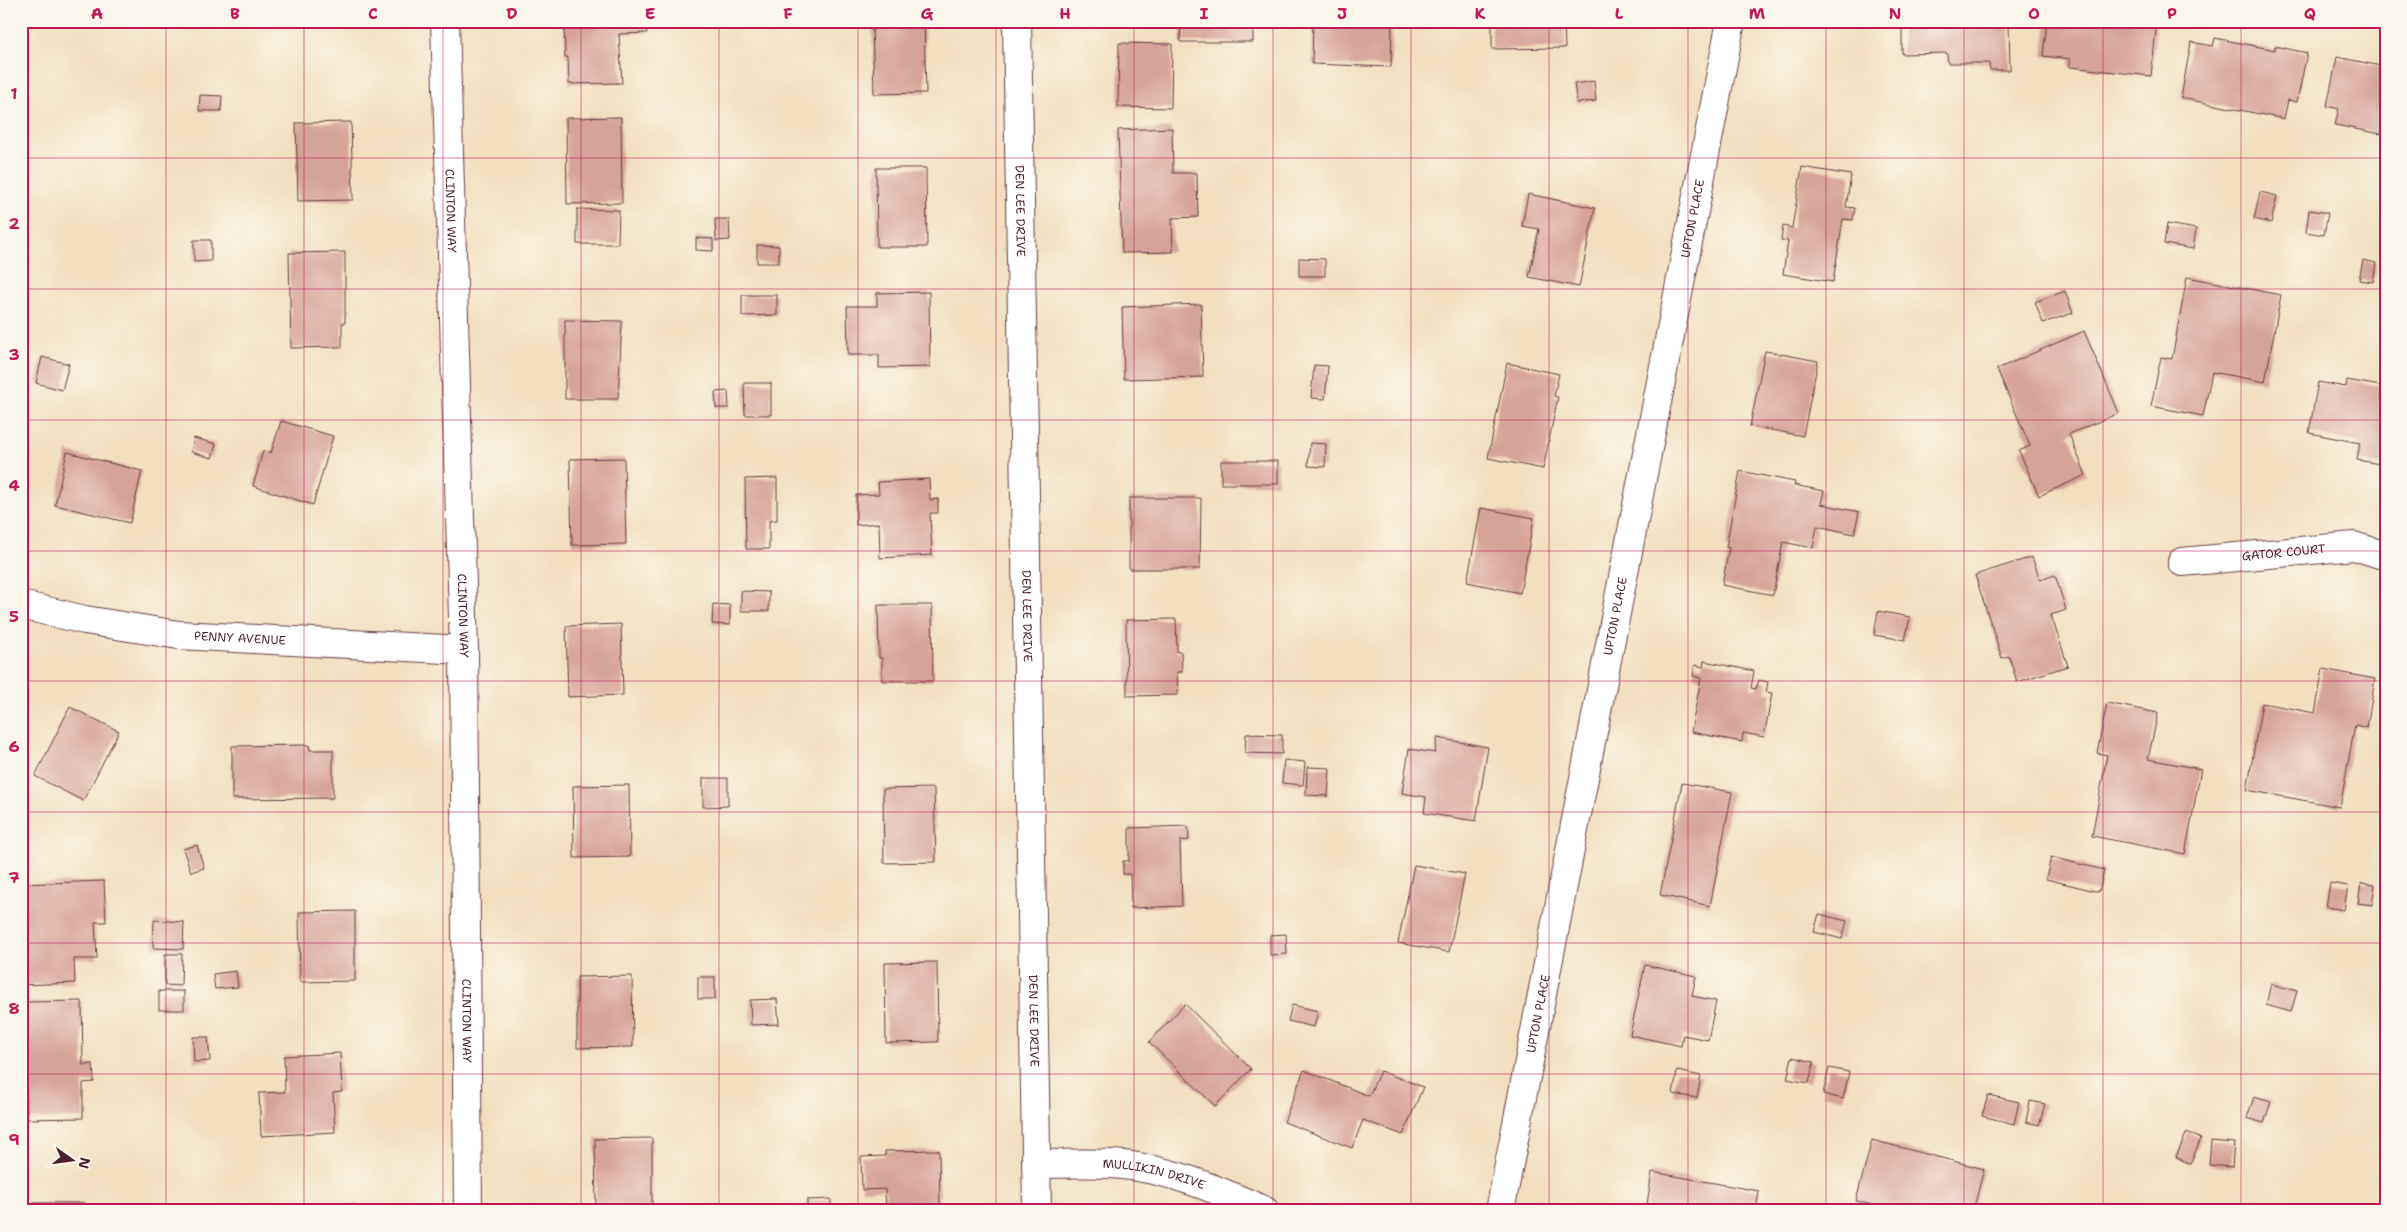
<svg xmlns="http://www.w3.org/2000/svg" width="2407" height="1232" viewBox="0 0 2407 1232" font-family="'Shantell Sans',sans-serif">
<rect width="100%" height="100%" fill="#fbf7ec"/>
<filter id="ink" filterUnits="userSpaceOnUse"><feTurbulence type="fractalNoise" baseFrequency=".02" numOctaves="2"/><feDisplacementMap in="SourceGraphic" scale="10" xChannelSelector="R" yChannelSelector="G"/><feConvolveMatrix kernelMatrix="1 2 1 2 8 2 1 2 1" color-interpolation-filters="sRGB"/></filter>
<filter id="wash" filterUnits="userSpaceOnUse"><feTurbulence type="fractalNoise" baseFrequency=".0096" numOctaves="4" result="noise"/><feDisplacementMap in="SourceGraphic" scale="20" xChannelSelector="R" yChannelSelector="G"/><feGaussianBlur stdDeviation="1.12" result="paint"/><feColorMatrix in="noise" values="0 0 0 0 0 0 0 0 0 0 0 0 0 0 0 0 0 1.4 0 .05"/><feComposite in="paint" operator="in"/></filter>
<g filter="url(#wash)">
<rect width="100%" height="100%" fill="#f1dfc0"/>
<g id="blocks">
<!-- building -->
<g fill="#d5a399">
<path d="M564,21H646L647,33L619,34L622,83L569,84L568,57H565Z"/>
<path d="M924,21L926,93L874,94L872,22Z"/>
<path d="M1181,21H1253V42H1180Z"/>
<path d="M1313,21H1392L1391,67L1312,64Z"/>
<path d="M1492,21H1564L1565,48L1492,49Z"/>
<path d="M1902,21H2009L2010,70H1990L1989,63H1948L1947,53L1902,54Z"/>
<path d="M2047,21L2075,24V21H2157L2151,76L2070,67V59L2043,56Z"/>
<path d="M2215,38L2275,50V46L2307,53L2297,102L2288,100L2284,119L2181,98L2191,42L2213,46Z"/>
<path d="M1119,43L1172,44L1171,108L1118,107Z"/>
<path d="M2337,57L2386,67V135L2335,125L2339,109L2327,106Z"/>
<path d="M1594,81L1596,101L1577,103L1574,84Z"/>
<path d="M200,95L222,96L221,111H199Z"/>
<path d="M621,117L622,203L567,204L566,118Z"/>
<path d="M351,122L353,200L298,201L296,123Z"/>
<path d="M1172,128L1173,173H1197L1198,217L1172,218L1173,252L1122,253L1118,130Z"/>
<path d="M1802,167L1851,175L1846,207L1855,208L1853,220L1843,219L1833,282L1783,274L1788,241L1781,240L1783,226L1792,228Z"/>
<path d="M876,168H926L927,247H877Z"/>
<path d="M2260,192L2277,196L2271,223L2254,219Z"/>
<path d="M1528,194L1595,208L1579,287L1529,277L1539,229L1522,226Z"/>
<path d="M577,209L619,210L618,244H577Z"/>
<path d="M2309,210L2328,213L2324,235L2306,232Z"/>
<path d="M715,219H729L730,240L716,241Z"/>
<path d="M2167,224L2196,229L2193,249L2164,244Z"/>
<path d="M696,238L713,239V251L696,250Z"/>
<path d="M194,240H211V261L194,262Z"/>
<path d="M757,245L779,246V263H757Z"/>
<path d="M345,252V323H342V347L291,348L289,253Z"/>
<path d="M1299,258L1325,259V276H1299Z"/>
<path d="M2363,260L2376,263L2373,282L2359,280Z"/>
<path d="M2187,277L2281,295L2265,382L2212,372L2203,416L2151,406L2161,357L2172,359Z"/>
<path d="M2065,291L2073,313L2043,323L2035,302Z"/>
<path d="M929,292L930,367L879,368V355H848L847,306H877V293Z"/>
<path d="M742,295H777V315L742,316Z"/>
<path d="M1201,304L1203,377L1124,379L1122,307Z"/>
<path d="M565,320L622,321L618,399H565Z"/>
<path d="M2084,331L2119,413L2069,434L2086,475L2039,496L2019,451L2030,446L1997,369Z"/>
<path d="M1765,351L1818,361L1803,436L1750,426Z"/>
<path d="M42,357L69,364L62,390L36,383Z"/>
<path d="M1507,363L1559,374L1554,396L1558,397L1543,469L1488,458Z"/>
<path d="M1314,365L1328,366L1325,399L1311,398Z"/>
<path d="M2347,380L2386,387V465L2357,460L2360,443L2309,433L2318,382L2346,387Z"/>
<path d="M744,383H771V415H745Z"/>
<path d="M728,391L729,408H716L715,392Z"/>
<path d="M281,421L333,436L313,505L253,486L263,451L271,453Z"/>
<path d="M194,438L216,444L212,458L191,452Z"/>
<path d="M1310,443L1326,444L1325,467L1308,466Z"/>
<path d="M67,452L142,471L130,523L55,505Z"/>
<path d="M624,458L626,544L572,545L570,459Z"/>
<rect x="1221" y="461" width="57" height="23"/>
<path d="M1740,471L1795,482L1794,485L1824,491L1821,504L1859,512L1854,534L1817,526L1813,548L1783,542L1773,595L1722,585L1729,548L1726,547Z"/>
<path d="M777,478V520L769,521V549H746L745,479Z"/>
<path d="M929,479L930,500L938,499V513H930L932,555L880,558L879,523L856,525V495L879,494L878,482Z"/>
<path d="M1129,498H1201L1200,569H1129Z"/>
<path d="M1481,508L1534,518L1520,593L1467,582Z"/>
<path d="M2032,557L2040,580L2055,575L2066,610L2051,615L2068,666L2017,682L2009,656L2002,658L1975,575Z"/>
<path d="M741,591L769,592V611H741Z"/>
<path d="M713,604L730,605V625L712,624Z"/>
<path d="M878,605H932L933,681H882V658H879Z"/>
<path d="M1878,611L1910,617L1905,640L1874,635Z"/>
<path d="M1176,619L1177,652H1181L1182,672H1177L1178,695L1127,696L1126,620Z"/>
<path d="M621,624L623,695L568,697L566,626Z"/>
<path d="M1704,661L1754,671L1751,688L1756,689L1759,680L1768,682L1766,692L1772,693L1764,737L1743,733L1742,742L1691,732L1701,678L1693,676L1695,665L1703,667Z"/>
<path d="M2323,669L2375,679L2367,728L2355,725L2340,807L2247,790L2262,703L2315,713Z"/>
<path d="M2107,703L2158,713L2148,759L2201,769L2185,854L2092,836L2107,755L2097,753Z"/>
<path d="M70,707L119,731L83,801L35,776Z"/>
<path d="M1246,734L1282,735V754L1245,753Z"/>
<path d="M1437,738L1488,747L1476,821L1424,813L1426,797L1402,793L1409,749L1435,753Z"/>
<path d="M309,745L310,750H333V798L232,799V746Z"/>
<path d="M1284,760L1305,762L1303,785L1282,783Z"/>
<path d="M1307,767L1330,768L1328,796L1306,795Z"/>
<path d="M703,778H728V806L703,807Z"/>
<path d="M1682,783L1732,792L1710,906L1660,895Z"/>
<path d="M629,785L630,857L574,858L573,786Z"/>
<path d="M934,788L936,862L884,863L883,789Z"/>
<path d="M1188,826L1189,840L1180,841L1182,906L1131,908L1130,874H1123V861H1129V828Z"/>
<path d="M197,845L204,868L191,872L183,849Z"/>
<path d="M2051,857L2104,870L2099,892L2046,879Z"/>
<path d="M1414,865L1465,874L1449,952L1398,943Z"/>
<path d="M104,881L106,922H95L97,959H74L75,983L21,985V884Z"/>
<path d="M2330,883L2348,886L2344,910L2326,907Z"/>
<path d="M2361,883L2375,885L2372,905L2358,903Z"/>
<path d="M355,911V981L300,982L299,912Z"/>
<path d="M1819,914L1847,921L1842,939L1814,932Z"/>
<path d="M154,920L184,922L183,949L153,948Z"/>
<path d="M1286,934L1287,954L1270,955V935Z"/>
<path d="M165,954H182L181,986L165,985Z"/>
<path d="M937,962L938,1042L886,1043L885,963Z"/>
<path d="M1645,965L1696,976L1692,996L1716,1001L1708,1040L1683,1035L1681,1046L1630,1035Z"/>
<path d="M236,971L238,987L215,989L213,974Z"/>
<path d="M632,976L633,1047L577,1048V977Z"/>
<rect x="698" y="977" width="17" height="22"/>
<path d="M2271,984L2297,991L2291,1012L2266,1005Z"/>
<rect x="159" y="991" width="25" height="19"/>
<path d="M777,999L779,1024L751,1025L750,1000Z"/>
<path d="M82,1001L83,1065L93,1064L94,1082L83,1083V1118L27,1119L25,1002Z"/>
<path d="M1185,1004L1251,1069L1215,1106L1149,1042Z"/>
<path d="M1292,1005L1318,1011L1314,1027L1288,1021Z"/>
<path d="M193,1037H208L210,1061L194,1062Z"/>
<path d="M340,1053L342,1092L333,1093L335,1132L261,1136L259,1093L285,1092L284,1056Z"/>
<path d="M1792,1057L1814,1062L1809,1083L1787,1079Z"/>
<path d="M1829,1068L1849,1072L1843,1099L1823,1094Z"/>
<path d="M1304,1070L1369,1096L1380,1071L1423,1087L1403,1135L1363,1120L1352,1148L1284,1122Z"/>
<path d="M1677,1071L1701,1076L1697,1098L1673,1094Z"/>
<path d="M1988,1095L2019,1102L2014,1124L1982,1116Z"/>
<path d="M2254,1097L2271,1102L2264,1123L2247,1118Z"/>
<path d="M2030,1101L2045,1104L2039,1125L2026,1122Z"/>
<path d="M2187,1132L2201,1139L2190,1164L2176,1157Z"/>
<path d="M652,1138V1208H596L595,1139Z"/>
<path d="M1872,1140L1984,1169L1973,1211H1876L1877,1206L1856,1201Z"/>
<path d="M2211,1141L2234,1143L2232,1167L2209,1165Z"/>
<path d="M939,1150L940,1211H886L885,1189L862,1190L861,1157L885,1156V1151Z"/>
<path d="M1652,1172L1759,1191L1756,1211H1646Z"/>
<path d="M831,1199V1211H807V1200Z"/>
<path d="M29,1203H84V1208H116V1211H29Z"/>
<rect x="299" y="1205" width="57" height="6"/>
</g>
</g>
</g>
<g filter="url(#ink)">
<use href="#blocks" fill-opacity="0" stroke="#633c41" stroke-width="1"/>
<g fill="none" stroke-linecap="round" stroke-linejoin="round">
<!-- minor casing -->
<g stroke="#633c41" stroke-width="30">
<g id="minor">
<path id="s1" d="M445,21L464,650L468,1211"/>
<path id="s2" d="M1017,21L1037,1211"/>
<path id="s3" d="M2182,562L2354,546L2386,556"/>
<path id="s4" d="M21,605L85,620L179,635L464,650"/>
<path id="s5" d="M1036,1164C1060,1164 1085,1163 1109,1164C1163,1166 1216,1189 1265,1211"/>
<path id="s6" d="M1500,1211L1731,21"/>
</g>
</g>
<!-- minor -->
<use href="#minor" stroke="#fff" stroke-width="28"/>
</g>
</g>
<!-- grid -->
<path fill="none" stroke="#c2185b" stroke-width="1" stroke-opacity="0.55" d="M166,21V1211M304,21V1211M443,21V1211M581,21V1211M719,21V1211M858,21V1211M996,21V1211M1134,21V1211M1273,21V1211M1411,21V1211M1549,21V1211M1688,21V1211M1826,21V1211M1964,21V1211M2103,21V1211M2241,21V1211M21,158H2386M21,289H2386M21,420H2386M21,551H2386M21,681H2386M21,812H2386M21,943H2386M21,1074H2386"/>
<g text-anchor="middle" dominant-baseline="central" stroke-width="4" stroke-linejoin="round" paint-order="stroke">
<!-- street labels -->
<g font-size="12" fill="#4a1f2b" stroke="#fbf7ec">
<text stroke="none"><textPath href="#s1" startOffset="190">CLINTON WAY</textPath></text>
<text stroke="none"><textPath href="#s2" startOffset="190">DEN LEE DRIVE</textPath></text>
<text stroke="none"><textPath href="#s6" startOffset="1011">UPTON PLACE</textPath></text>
<text stroke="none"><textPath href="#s3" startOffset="102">GATOR COURT</textPath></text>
<text stroke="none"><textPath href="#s1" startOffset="595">CLINTON WAY</textPath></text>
<text stroke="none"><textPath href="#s2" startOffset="595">DEN LEE DRIVE</textPath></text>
<text stroke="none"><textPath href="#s6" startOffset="606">UPTON PLACE</textPath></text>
<text stroke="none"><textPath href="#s4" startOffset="222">PENNY AVENUE</textPath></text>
<text stroke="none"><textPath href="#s6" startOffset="201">UPTON PLACE</textPath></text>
<text stroke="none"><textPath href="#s1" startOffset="1000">CLINTON WAY</textPath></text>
<text stroke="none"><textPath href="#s2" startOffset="1000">DEN LEE DRIVE</textPath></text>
<text stroke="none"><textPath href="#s5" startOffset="119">MULLIKIN DRIVE</textPath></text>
</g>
</g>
<!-- margin -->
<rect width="2407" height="1232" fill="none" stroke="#fbf7ec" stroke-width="55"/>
<!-- north arrow -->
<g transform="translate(72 1160) rotate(104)" stroke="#fbf7ec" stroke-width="4" paint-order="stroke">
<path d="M0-4L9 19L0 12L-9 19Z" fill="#4a1f2b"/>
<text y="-8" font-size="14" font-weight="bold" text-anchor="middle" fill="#4a1f2b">N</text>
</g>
<rect x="28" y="28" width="2352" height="1176" fill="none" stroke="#c2185b" stroke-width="2"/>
<g font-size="16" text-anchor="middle" font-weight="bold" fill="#c2185b">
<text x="97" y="19">A</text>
<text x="235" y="19">B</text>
<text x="373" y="19">C</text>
<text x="512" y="19">D</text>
<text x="650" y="19">E</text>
<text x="788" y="19">F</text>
<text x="927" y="19">G</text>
<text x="1065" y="19">H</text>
<text x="1204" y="19">I</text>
<text x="1342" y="19">J</text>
<text x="1480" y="19">K</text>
<text x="1619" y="19">L</text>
<text x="1757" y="19">M</text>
<text x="1895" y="19">N</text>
<text x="2034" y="19">O</text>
<text x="2172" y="19">P</text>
<text x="2310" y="19">Q</text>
<text x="14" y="99">1</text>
<text x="14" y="229">2</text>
<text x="14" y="360">3</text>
<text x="14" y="491">4</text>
<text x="14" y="622">5</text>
<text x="14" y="752">6</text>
<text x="14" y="883">7</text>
<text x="14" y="1014">8</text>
<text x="14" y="1145">9</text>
</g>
</svg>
